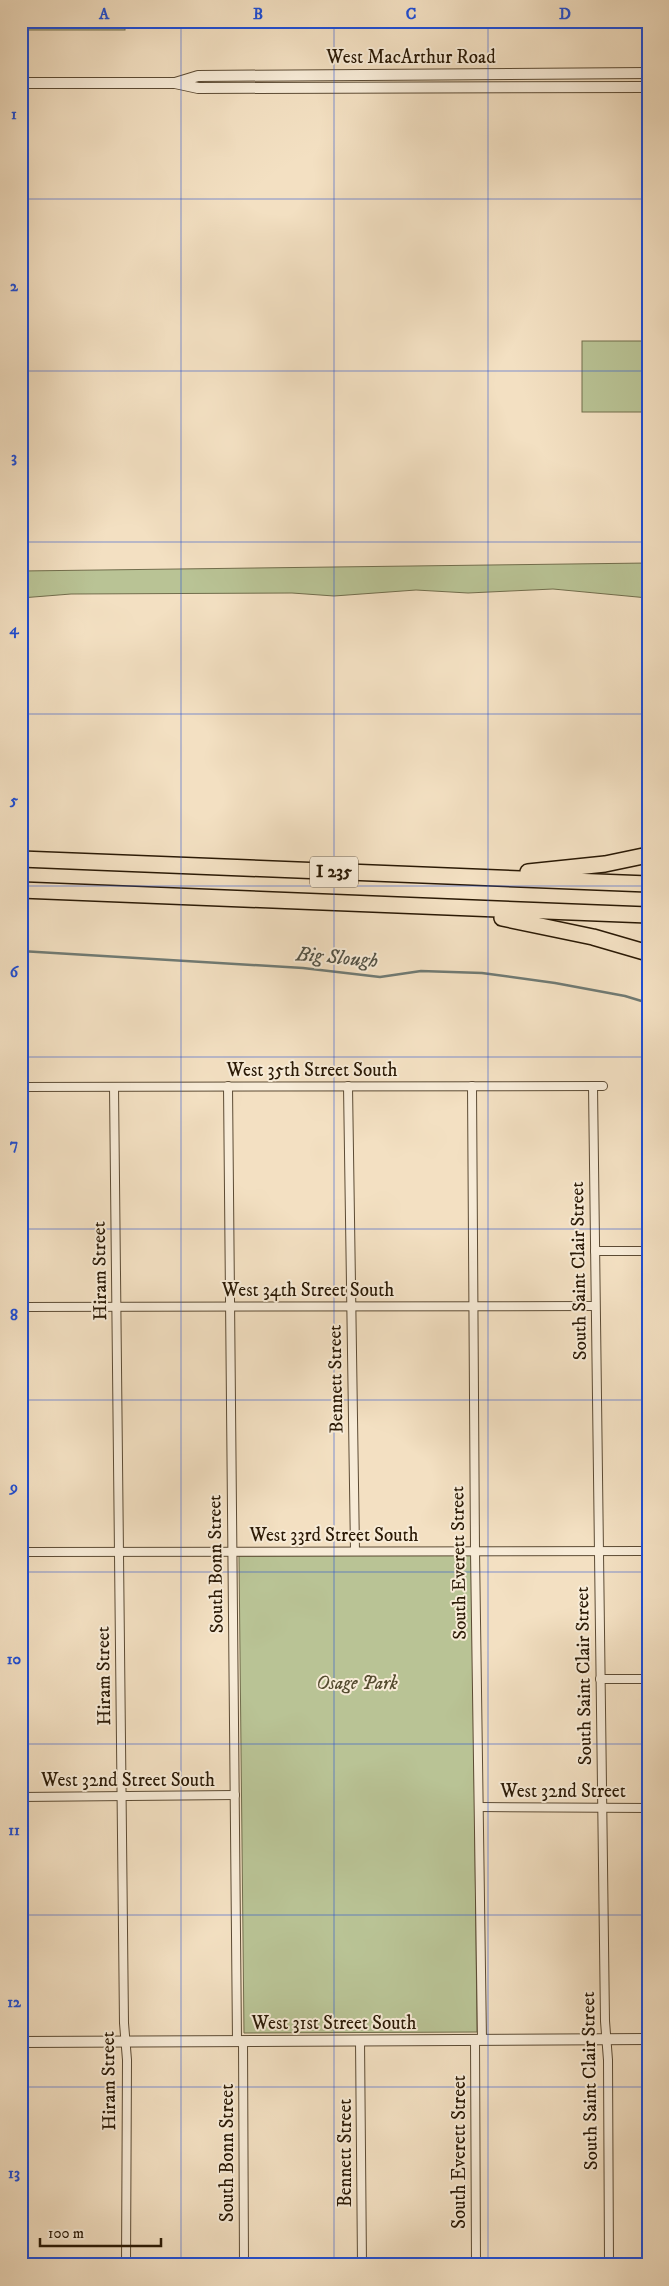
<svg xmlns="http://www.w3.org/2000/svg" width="669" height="2286" viewBox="0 0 669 2286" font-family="'IM FELL DW Pica',serif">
<rect width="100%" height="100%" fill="#f3e0c2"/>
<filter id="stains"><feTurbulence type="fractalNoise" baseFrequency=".004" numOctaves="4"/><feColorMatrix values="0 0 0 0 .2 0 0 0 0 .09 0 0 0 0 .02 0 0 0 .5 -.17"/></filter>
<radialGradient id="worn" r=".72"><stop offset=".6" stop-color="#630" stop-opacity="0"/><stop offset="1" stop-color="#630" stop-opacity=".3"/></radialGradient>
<!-- green -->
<g fill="#b9c395" stroke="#726e4d">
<rect x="21" y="21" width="104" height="9"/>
<rect x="582" y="341" width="66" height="71"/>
<path d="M648,563V598L553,589L468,593L416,590L334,596L292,593L71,594L21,598V571Z"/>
<path d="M472,1555L477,2032L244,2033L239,1556Z"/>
</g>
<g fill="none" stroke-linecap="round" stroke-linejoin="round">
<!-- stream -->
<path stroke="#707a73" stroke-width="2.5" d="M21,951L303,968L380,977L421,971L482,973L555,983L625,996L648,1003"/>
<!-- minor casing -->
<g stroke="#5c4b34" stroke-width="10">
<g id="minor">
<path d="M228,1086L237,2041"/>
<path d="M348,1086L355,1551"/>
<path d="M472,1086L475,1551L482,2040"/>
<path d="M593,1086L605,2021L608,2060L609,2265"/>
<path d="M21,1087L603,1086"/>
<path d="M114,1087L124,2023L127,2060L126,2265"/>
<path d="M595,1251H648"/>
<path d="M21,1307L595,1306"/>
<path d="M21,1552L648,1551"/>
<path d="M600,1679H648"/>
<path d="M21,1797L235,1795"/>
<path d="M479,1807L648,1808"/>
<path d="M360,2040L362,2265"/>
<path d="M475,2040L476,2265"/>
<path d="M243,2041L244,2265"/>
</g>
</g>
<!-- tertiary casing -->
<g stroke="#5c4b34" stroke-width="12">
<g id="tertiary">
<path d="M21,83H175L198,88L648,87"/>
<path d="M175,83L198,76L648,73"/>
<path d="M21,2042L648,2039"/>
</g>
</g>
<!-- motorway casing -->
<g stroke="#2a1905" stroke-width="18">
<g id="motorway">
<path d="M21,859L648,884"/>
<path d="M528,872L605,864L648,855"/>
<path d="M21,890L648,915"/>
<path d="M502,918L593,937L648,953"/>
</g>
</g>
<!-- minor -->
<use href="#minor" stroke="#f7ebd7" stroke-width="8"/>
<!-- tertiary -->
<use href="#tertiary" stroke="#f7ebd7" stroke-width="10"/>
<!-- motorway -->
<use href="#motorway" stroke="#f3e0c2" stroke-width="15"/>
</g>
<!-- grid -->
<path fill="none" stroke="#1d4ed8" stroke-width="1" stroke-opacity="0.55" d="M181,21V2265M334,21V2265M488,21V2265M21,199H648M21,371H648M21,542H648M21,714H648M21,886H648M21,1057H648M21,1229H648M21,1400H648M21,1572H648M21,1744H648M21,1915H648M21,2087H648"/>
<g text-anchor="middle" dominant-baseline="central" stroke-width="4" stroke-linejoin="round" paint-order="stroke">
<!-- shield labels -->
<rect fill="#f7ebd7" stroke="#685844" stroke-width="1" x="310" y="856.5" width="48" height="31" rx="4"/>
<g font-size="18" font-weight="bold" fill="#2a1905">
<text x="334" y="872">I 235</text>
</g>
<!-- street labels -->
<g font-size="19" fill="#2a1905" stroke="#f7ebd7">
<text x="411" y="57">West MacArthur Road</text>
<text x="312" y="1070">West 35th Street South</text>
<text transform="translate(100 1271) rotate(-91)">Hiram Street</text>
<text transform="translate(579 1271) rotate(-91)">South Saint Clair Street</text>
<text x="308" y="1290">West 34th Street South</text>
<text transform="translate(336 1379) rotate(-91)">Bennett Street</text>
<text x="334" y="1535">West 33rd Street South</text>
<text transform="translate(459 1563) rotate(-91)">South Everett Street</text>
<text transform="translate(216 1564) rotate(-91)">South Bonn Street</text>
<text transform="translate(104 1676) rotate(-91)">Hiram Street</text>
<text transform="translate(584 1676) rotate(-91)">South Saint Clair Street</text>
<text x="128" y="1780">West 32nd Street South</text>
<text x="563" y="1791">West 32nd Street</text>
<text x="334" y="2023">West 31st Street South</text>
<text transform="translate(109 2081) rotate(-91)">Hiram Street</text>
<text transform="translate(590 2081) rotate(-91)">South Saint Clair Street</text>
<text transform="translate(459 2152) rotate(-90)">South Everett Street</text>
<text transform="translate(227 2153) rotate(-90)">South Bonn Street</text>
<text transform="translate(345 2153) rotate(-90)">Bennett Street</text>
</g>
<!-- park labels -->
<g font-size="19" font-style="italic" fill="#554c30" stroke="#f7ebd7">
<text x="357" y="1683">Osage Park</text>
</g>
<!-- water labels -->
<g font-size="20" font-style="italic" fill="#535245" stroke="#f7ebd7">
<text transform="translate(337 958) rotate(5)">Big Slough</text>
</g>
</g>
<!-- margin -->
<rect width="669" height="2286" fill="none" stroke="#f3e0c2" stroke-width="55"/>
<!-- scale -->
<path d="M40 2238v8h121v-8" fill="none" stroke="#2a1905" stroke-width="2.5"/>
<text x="48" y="2238" font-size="15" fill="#2a1905" stroke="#f7ebd7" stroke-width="4" paint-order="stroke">100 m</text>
<rect x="28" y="28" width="614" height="2230" fill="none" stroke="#1d4ed8" stroke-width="2"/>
<g font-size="16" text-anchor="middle" font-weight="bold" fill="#1d4ed8">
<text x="104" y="19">A</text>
<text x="258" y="19">B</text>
<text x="411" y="19">C</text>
<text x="565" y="19">D</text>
<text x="14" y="119">1</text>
<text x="14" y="291">2</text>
<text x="14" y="462">3</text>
<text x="14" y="634">4</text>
<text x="14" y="805">5</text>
<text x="14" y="977">6</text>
<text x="14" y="1149">7</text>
<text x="14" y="1320">8</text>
<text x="14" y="1492">9</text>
<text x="14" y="1664">10</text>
<text x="14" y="1835">11</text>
<text x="14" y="2007">12</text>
<text x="14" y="2178">13</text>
</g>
<rect width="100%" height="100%" filter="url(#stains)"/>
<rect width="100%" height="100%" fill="url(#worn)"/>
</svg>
